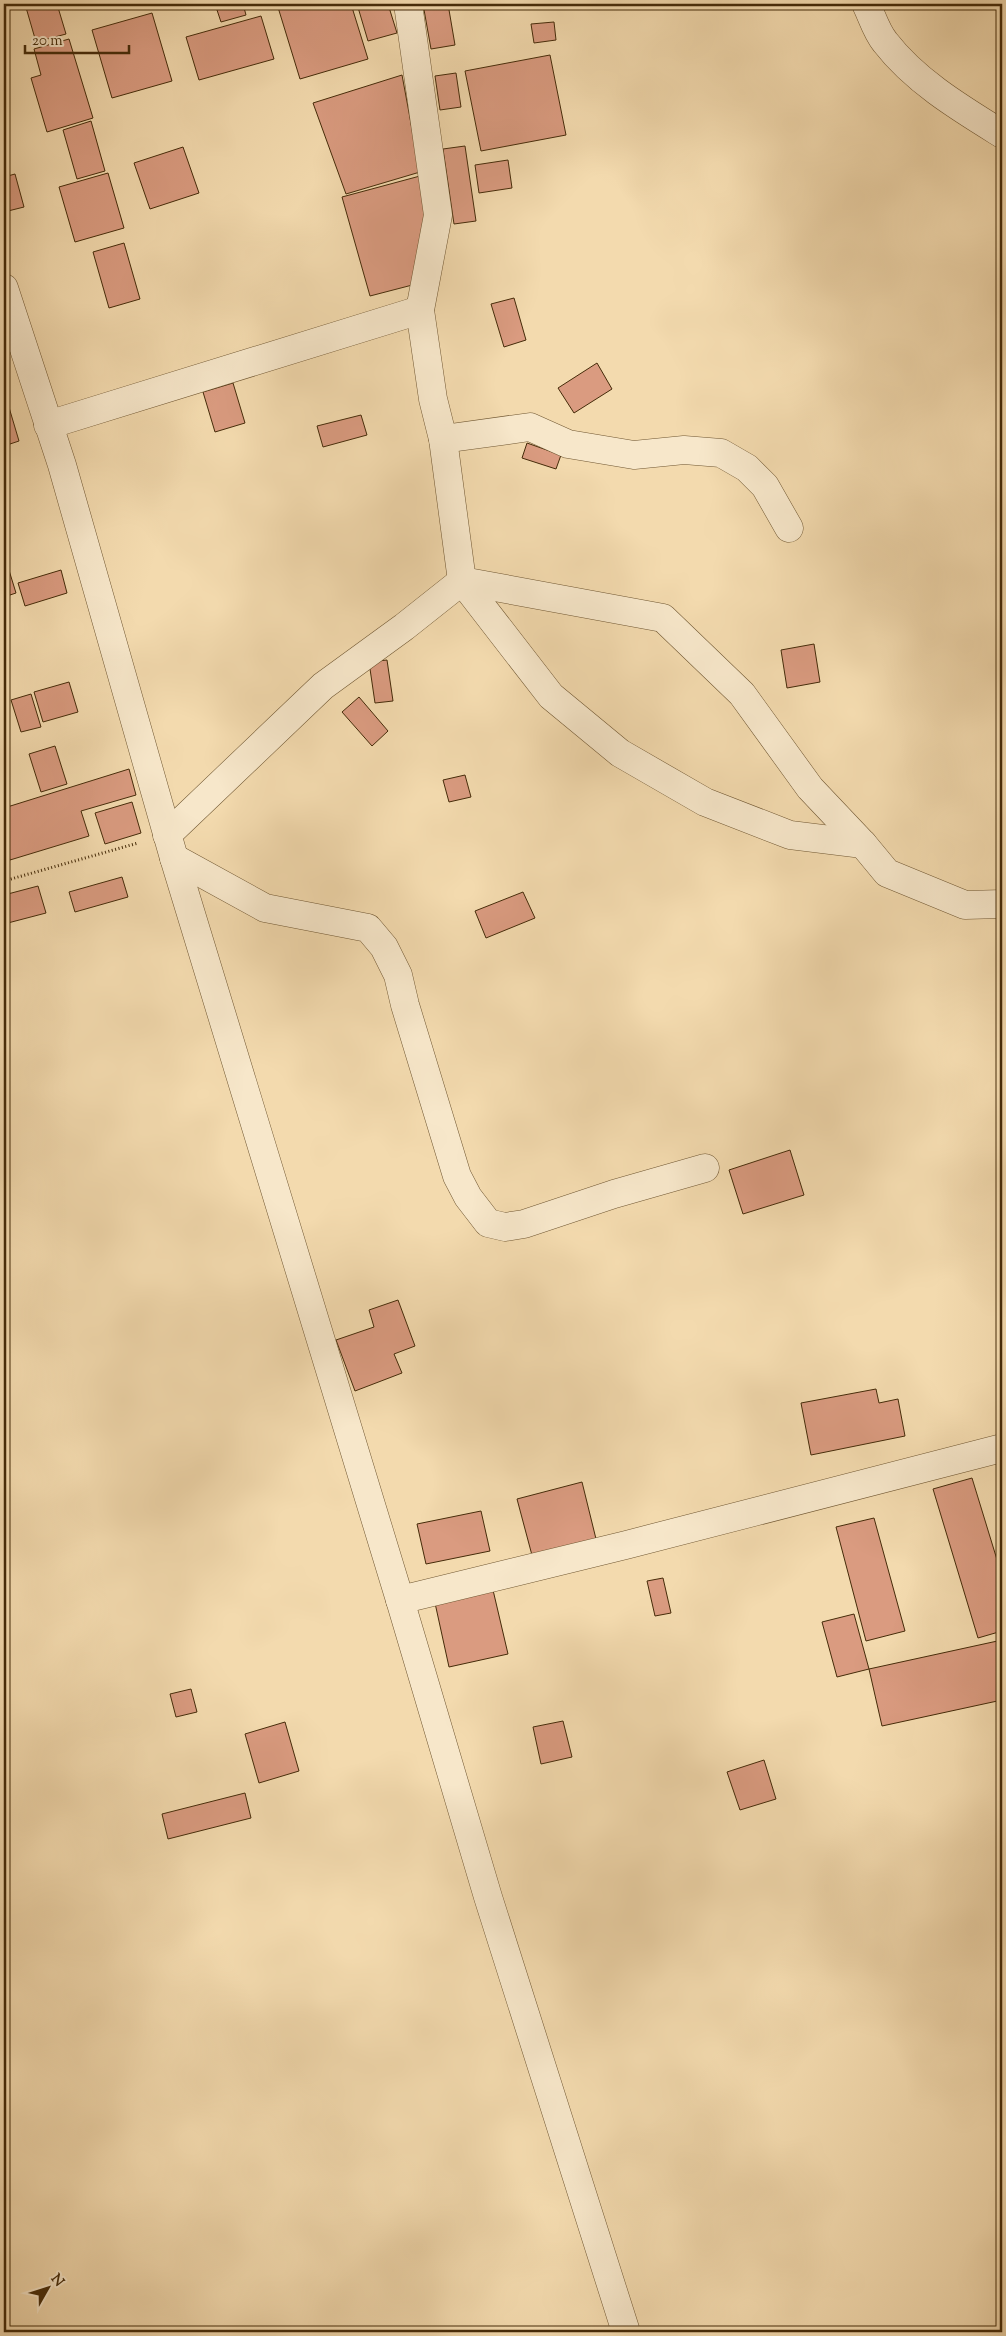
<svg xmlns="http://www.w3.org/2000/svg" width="1006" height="2336" viewBox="0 0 1006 2336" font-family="'Sorts Mill Goudy',serif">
<rect width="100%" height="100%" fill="#f3daae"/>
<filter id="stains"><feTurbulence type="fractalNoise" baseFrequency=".004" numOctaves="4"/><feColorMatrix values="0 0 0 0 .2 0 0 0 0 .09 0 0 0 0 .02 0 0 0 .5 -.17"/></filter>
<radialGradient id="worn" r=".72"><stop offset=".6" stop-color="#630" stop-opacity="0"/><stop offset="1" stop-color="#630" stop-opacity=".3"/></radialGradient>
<!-- building -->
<g fill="#da9b80" stroke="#452b09">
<path d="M25,4H57L66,34L36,42Z"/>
<path d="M215,4H243L246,15L221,22Z"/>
<path d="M277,4H351L368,59L300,79Z"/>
<path d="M357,4H388L397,33L368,41Z"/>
<path d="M423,4H448L455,45L431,49Z"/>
<path d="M152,13L172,81L112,98L92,30Z"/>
<path d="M261,16L274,59L199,80L186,37Z"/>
<path d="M554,22L556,40L534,43L531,24Z"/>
<path d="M69,39L93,118L47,132L31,78L41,75L34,49Z"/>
<path d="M550,55L566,135L481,151L465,71Z"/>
<path d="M456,73L461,107L440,110L435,76Z"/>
<path d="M402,75L420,172L346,194L313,103Z"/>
<path d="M91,121L105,171L77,179L63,130Z"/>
<path d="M465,146L476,221L454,224L443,149Z"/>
<path d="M183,147L199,193L150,209L134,163Z"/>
<path d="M508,160L512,188L479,193L475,165Z"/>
<path d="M108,173L124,228L75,242L59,187Z"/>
<path d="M15,174L24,207L4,212V177Z"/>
<path d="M420,176L426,196L420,283L370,296L342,197Z"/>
<path d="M124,243L140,299L109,308L93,252Z"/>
<path d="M514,298L526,340L504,347L491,304Z"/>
<path d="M597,363L612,389L574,413L558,388Z"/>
<path d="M233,383L245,423L215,432L203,392Z"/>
<path d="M8,404L19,441L4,446V405Z"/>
<path d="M361,415L367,435L323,447L317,426Z"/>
<path d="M527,443L561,455L556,469L522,458Z"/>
<path d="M4,554L16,593L4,597Z"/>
<path d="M61,570L67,593L25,606L18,583Z"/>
<path d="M814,644L820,682L787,688L781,650Z"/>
<path d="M387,660L393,701L375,703L369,662Z"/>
<path d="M69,682L78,712L43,722L34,692Z"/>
<path d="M31,694L41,727L21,732L11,700Z"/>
<path d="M359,697L388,731L372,746L342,712Z"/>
<path d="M55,746L67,784L41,792L29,754Z"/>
<path d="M129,769L136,795L81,811L89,836L10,860L4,839V808Z"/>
<path d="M465,775L471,797L449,802L443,780Z"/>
<path d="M132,802L141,833L105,844L95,813Z"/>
<path d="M122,877L128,897L75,912L69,892Z"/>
<path d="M38,886L46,913L4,924V895Z"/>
<path d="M523,892L535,918L486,938L475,911Z"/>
<path d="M790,1150L804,1195L743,1214L729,1170Z"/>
<path d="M398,1300L415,1346L394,1354L402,1373L355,1391L336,1340L374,1327L369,1310Z"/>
<path d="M876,1389L879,1403L898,1399L905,1436L811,1455L801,1403Z"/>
<path d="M972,1478L1002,1576V1631L978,1638L933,1489Z"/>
<path d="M582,1482L597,1543L533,1559L517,1499Z"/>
<path d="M481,1511L490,1551L426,1564L417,1524Z"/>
<path d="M874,1518L905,1631L866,1641L836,1527Z"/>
<path d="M663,1578L671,1613L655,1616L647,1581Z"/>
<path d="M493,1590L508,1654L449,1667L435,1603Z"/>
<path d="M854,1614L869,1669L837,1677L822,1622Z"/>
<path d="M1002,1640V1700L882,1726L869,1669Z"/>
<path d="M191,1689L197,1712L176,1717L170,1694Z"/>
<path d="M563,1721L572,1757L541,1764L533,1727Z"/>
<path d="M285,1722L299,1771L259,1783L245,1734Z"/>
<path d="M764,1760L776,1799L740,1810L727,1772Z"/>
<path d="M245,1793L251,1818L168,1839L162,1814Z"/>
</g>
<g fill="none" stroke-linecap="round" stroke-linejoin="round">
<!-- minor casing -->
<g stroke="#705732" stroke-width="29">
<g id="minor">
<path d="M408,4L438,215L420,310L433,399L443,439L462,581L551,696L620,753L705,802L790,835L863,844"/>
<path d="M866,4C872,16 876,31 885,42C915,81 960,108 1002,134"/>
<path d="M4,288L62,465L174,858L400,1600L488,1897L626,2332"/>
<path d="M48,425L420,310"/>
<path d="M443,439L530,427L568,444L634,455L684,450L721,453L747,468L765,486L789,528"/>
<path d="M462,581L663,618L742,694L810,788L863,844L887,873L965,905L1002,904"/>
<path d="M167,835L323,686L404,627L462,581"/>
<path d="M174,858L265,908L368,928L384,947L398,975L405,1005L457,1176L468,1197L488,1223L505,1227L524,1224L614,1194L705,1168"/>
<path d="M400,1600L626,1545L1002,1448"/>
</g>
</g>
<!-- path -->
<path stroke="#452b09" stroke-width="3" stroke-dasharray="1 2.5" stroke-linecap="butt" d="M4,881L138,843"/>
<!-- minor -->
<use href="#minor" stroke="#f7e7ca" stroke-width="28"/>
</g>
<!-- margin -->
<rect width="1006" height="2336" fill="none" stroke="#f3daae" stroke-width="20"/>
<rect x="5" y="5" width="996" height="2326" fill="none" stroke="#452b09" stroke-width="2.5"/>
<rect x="10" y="10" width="986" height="2316" fill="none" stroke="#452b09"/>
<!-- north arrow -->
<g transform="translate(48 2288) rotate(51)" stroke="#f7e7ca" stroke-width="4" paint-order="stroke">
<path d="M0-4L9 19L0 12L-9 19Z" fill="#452b09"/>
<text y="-8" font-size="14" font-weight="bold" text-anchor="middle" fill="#452b09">N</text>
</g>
<!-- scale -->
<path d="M25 45v8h104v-8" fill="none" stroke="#452b09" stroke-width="2.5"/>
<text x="32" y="45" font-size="15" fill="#452b09" stroke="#f7e7ca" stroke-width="4" paint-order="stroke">20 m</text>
<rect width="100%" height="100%" filter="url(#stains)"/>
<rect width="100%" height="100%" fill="url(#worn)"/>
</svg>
